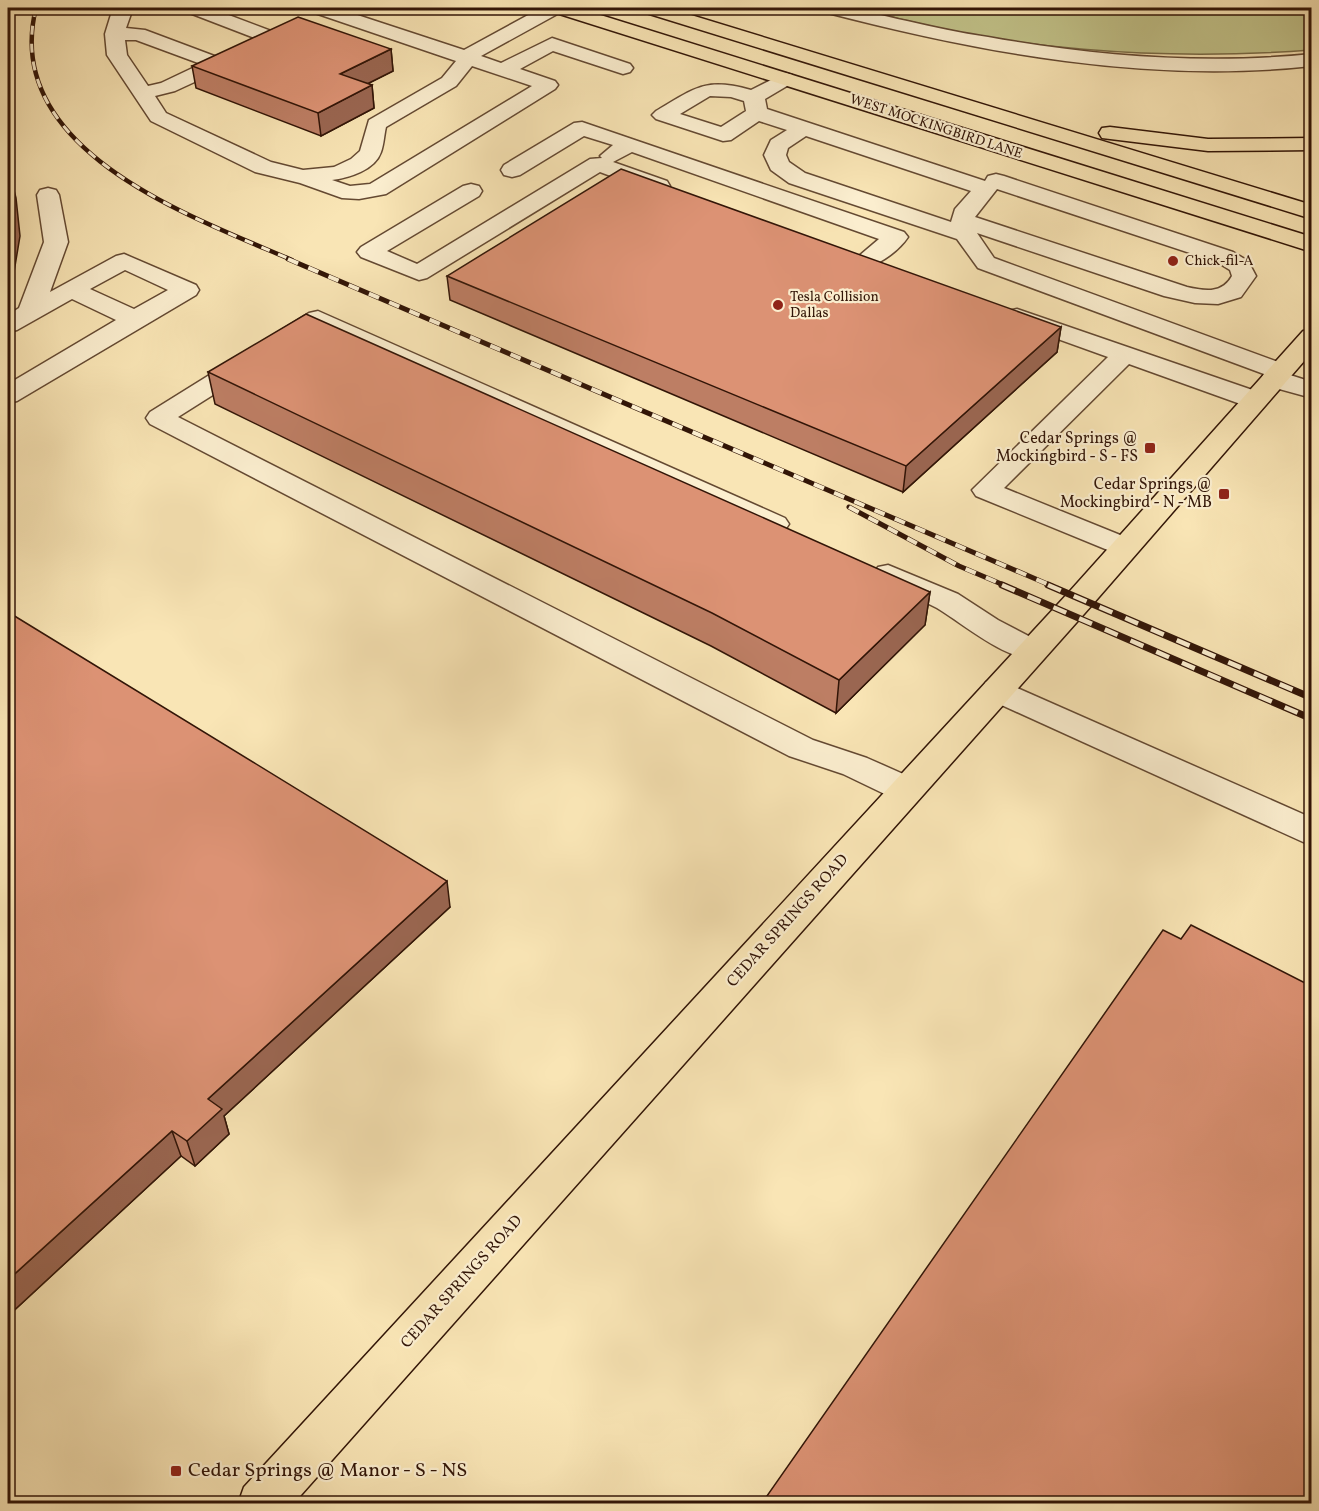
<svg xmlns="http://www.w3.org/2000/svg" width="1319" height="1511" viewBox="0 0 1319 1511" font-family="Vollkorn,serif">
<rect width="100%" height="100%" fill="#f9e5b5"/>
<filter id="stains"><feTurbulence type="fractalNoise" baseFrequency=".00333" numOctaves="4"/><feColorMatrix values="0 0 0 0 .2 0 0 0 0 .09 0 0 0 0 .02 0 0 0 .5 -.17"/></filter>
<radialGradient id="worn" r=".72"><stop offset=".6" stop-color="#630" stop-opacity="0"/><stop offset="1" stop-color="#630" stop-opacity=".3"/></radialGradient>
<!-- green -->
<path fill="#c2c38a" stroke="#7a6c48" stroke-width="1.5" d="M860,8H1311V50C1162,61 1004,51 860,8Z"/>
<g fill="none" stroke-linecap="round" stroke-linejoin="round">
<!-- minor casing -->
<g stroke="#644932" stroke-width="3">
<g id="minor">
<path d="M113,8H133L126,28L145,30L217,57L233,51L240,53L243,57L240,61L175,91L155,96L166,113L271,162L303,170L334,167L351,159L360,151L369,120L442,78L456,61L312,12L310,8H336L464,50L541,8H563L561,12L481,56L501,63L552,38L630,64L633,68L630,72L623,74L553,51L520,69L555,81L558,85L555,89L386,194L359,199L342,198L300,183L255,172L151,121L107,55L105,34ZM125,40H136L201,64L161,83L148,86L127,55ZM472,66L532,86L370,184L350,186L332,180C349,178 375,170 381,152C384,144 384,135 386,127L456,86Z"/>
<path d="M184,8H210L279,34L282,38L279,42H265L187,12Z"/>
<path d="M821,8C850,5 878,15 907,21C933,27 960,33 988,37C1093,56 1204,65 1312,54V66C1148,84 982,53 824,12Z"/>
<path d="M785,73L792,75L795,79L792,83L765,99L767,109L985,181L988,176L996,174L1004,176L1233,252L1248,261L1256,276L1241,297L1218,304L1195,303L1164,296L977,233L994,258L1289,366L1293,371L1290,375L1312,382V398L1265,385L1261,379L1264,374L978,268L957,239L789,183L771,170L764,155L771,140L787,130L759,121L731,140L723,141L656,119L652,115L656,111C695,88 705,77 751,90ZM710,96L731,97L744,101L746,111L721,127L680,114ZM806,136L971,191L955,209L951,222L805,173L789,162L786,155L788,148ZM997,189L1217,262L1230,270L1232,276C1222,294 1205,291 1187,287L975,217Z"/>
<path d="M582,122L904,232L908,237C898,252 874,270 857,266L853,261L879,239L632,152L613,162L667,181L670,186L667,191L659,193L651,191L600,172L427,278L419,280L361,257L357,252L361,247L463,186L471,184L479,186L482,191L479,196L387,251L417,264L590,159L602,158L600,156L613,145L584,136L520,175L512,177L504,175L501,170L504,165L574,123Z"/>
<path d="M48,188L56,190L59,195L68,242L50,292L116,256L124,254L196,285L199,290L196,295L17,401L8,403V384L116,320L72,299L17,330L8,332V315L19,308L44,242L37,195L40,190ZM125,270L168,290L134,309L90,289Z"/>
<path d="M1017,309L1264,394L1268,400L1264,406L1255,408L1246,406L1129,364L1004,488L1135,541L1140,547L1135,553L1125,556L1115,553L976,496L972,490L1108,357L1008,321L1005,316L1008,311Z"/>
<path d="M318,311L785,518L789,524L785,530L775,533L765,530L319,328L178,417L813,740L867,758L919,781L924,790L919,799L907,802L895,799L843,774L789,756L150,424L146,418L150,412L309,313Z"/>
<path d="M888,565L958,594L998,620L1044,644L1049,651L1044,658C1013,667 964,624 937,608C918,598 897,590 878,581L873,574L878,567Z"/>
<path d="M997,679L1312,818V846L986,698L981,690L986,682Z"/>
</g>
</g>
<!-- major casing -->
<g stroke="#321507" stroke-width="3">
<g id="major">
<path d="M550,8H578L1312,237V252L553,12Z"/>
<path d="M640,8H668L1312,205V219L643,12Z"/>
<path d="M1110,127L1208,139L1312,138V150L1208,151L1102,138L1099,133L1102,128Z"/>
<path d="M1312,329V352L1092,605L293,1504H238L244,1487L1070,591L1303,331Z"/>
</g>
</g>
<!-- minor -->
<use href="#minor" fill="#fbeecf" fill-rule="evenodd"/>
<!-- major -->
<use href="#major" fill="#f9e5b5" fill-rule="evenodd"/>
<!-- rail-far2 casing -->
<g stroke="#321507" stroke-width="4.5">
<path id="rail-far2" d="M36,8C0,151 195,218 292,260"/>
</g>
<!-- rail-far1 casing -->
<g stroke="#321507" stroke-width="5">
<g id="rail-far1">
<path d="M288,259L1052,586"/>
<path d="M849,507L959,566L1006,586"/>
</g>
</g>
<!-- rail casing -->
<g stroke="#321507" stroke-width="7">
<g id="rail">
<path d="M1002,585L1312,719"/>
<path d="M1048,585L1312,698"/>
</g>
</g>
<!-- rail-far2 -->
<use href="#rail-far2" stroke="#fbeecf" stroke-width="3" stroke-dasharray="9" stroke-linecap="butt"/>
<!-- rail-far1 -->
<use href="#rail-far1" stroke="#fbeecf" stroke-width="4" stroke-dasharray="11" stroke-linecap="butt"/>
<!-- rail -->
<use href="#rail" stroke="#fbeecf" stroke-width="4.5" stroke-dasharray="14" stroke-linecap="butt"/>
</g>
<!-- wall -->
<g fill="#bd7e64" stroke="#321507" stroke-width="1.5">
<path d="M391,49L393,71L367,84L372,85L374,108L321,136L196,88L192,66Z"/>
<path d="M447,276L1061,327L1057,352L903,492L450,300Z"/>
<path d="M208,372L930,592L925,625L836,713L711,646L215,404Z"/>
<path d="M8,612L450,907L224,1116L229,1134L195,1166L181,1156L8,1316Z"/>
</g>
<!-- shaded-wall -->
<g fill="#9a6651" stroke="#321507" stroke-width="1.5">
<path d="M391,49L393,71L343,96L340,74Z"/>
<path d="M372,85L374,108L321,136L318,113Z"/>
<path d="M8,168L16,198L20,236L13,278L8,281Z"/>
<path d="M1061,327L1057,352L903,492L906,466Z"/>
<path d="M930,592L925,625L836,713L839,680Z"/>
<path d="M447,881L450,907L224,1116L229,1134L195,1166L187,1141L208,1099Z"/>
<path d="M172,1131L181,1156L8,1316V1280Z"/>
</g>
<!-- building -->
<g fill="#dc9274" stroke="#321507" stroke-width="1.5">
<path d="M298,17L391,49L340,74L372,85L318,113L192,66Z"/>
<path d="M8,168L12,206L8,229Z"/>
<path d="M621,169L1061,327L906,466L447,276Z"/>
<path d="M306,314L930,592L839,680L712,613L208,372Z"/>
<path d="M8,612L447,881L208,1099L222,1109L187,1141L172,1131L8,1280Z"/>
<path d="M1191,925L1311,986V1503H762L1163,930L1181,939Z"/>
</g>
<!-- markers -->
<g fill="#8f2418" stroke="#fbeecf" stroke-width="2">
<circle cx="1173" cy="261" r="6"/>
<circle cx="778" cy="305" r="6"/>
<rect x="1144" y="442" width="12" height="12" rx="3"/>
<rect x="1218" y="488" width="12" height="12" rx="3"/>
<rect x="170" y="1465" width="12" height="12" rx="3"/>
</g>
<g text-anchor="middle" dominant-baseline="central" stroke-width="4.5" stroke-linejoin="round" paint-order="stroke">
<!-- far-street labels -->
<g font-size="14" fill="#321507" stroke="#fbeecf">
<text transform="translate(936 127) rotate(18)">WEST MOCKINGBIRD LANE</text>
</g>
<!-- far-poi labels -->
<g font-size="14" fill="#321507" stroke="#fbeecf" text-anchor="start">
<text x="1185" y="261">Chick-fil-A</text>
<text x="790" y="297">Tesla Collision<tspan x="790" dy="16">Dallas</tspan></text>
</g>
<!-- poi labels -->
<g font-size="16" fill="#321507" stroke="#fbeecf" text-anchor="end">
<text x="1138" y="439">Cedar Springs @<tspan x="1138" dy="18">Mockingbird - S - FS</tspan></text>
<text x="1212" y="485">Cedar Springs @<tspan x="1212" dy="18">Mockingbird - N - MB</tspan></text>
</g>
<!-- street labels -->
<g font-size="16" fill="#321507" stroke="#fbeecf">
<text transform="translate(788 921) rotate(-48)">CEDAR SPRINGS ROAD</text>
<text transform="translate(462 1282) rotate(-48)">CEDAR SPRINGS ROAD</text>
</g>
<!-- near-poi labels -->
<g font-size="20" fill="#321507" stroke="#fbeecf" text-anchor="start">
<text x="188" y="1471">Cedar Springs @ Manor - S - NS</text>
</g>
</g>
<!-- margin -->
<rect width="1319" height="1511" fill="none" stroke="#f9e5b5" stroke-width="30"/>
<rect x="9" y="9" width="1301" height="1493" fill="none" stroke="#321507" stroke-width="3"/>
<rect x="15" y="15" width="1289" height="1481" fill="none" stroke="#321507" stroke-width="1.5"/>
<rect width="100%" height="100%" filter="url(#stains)"/>
<rect width="100%" height="100%" fill="url(#worn)"/>
</svg>
